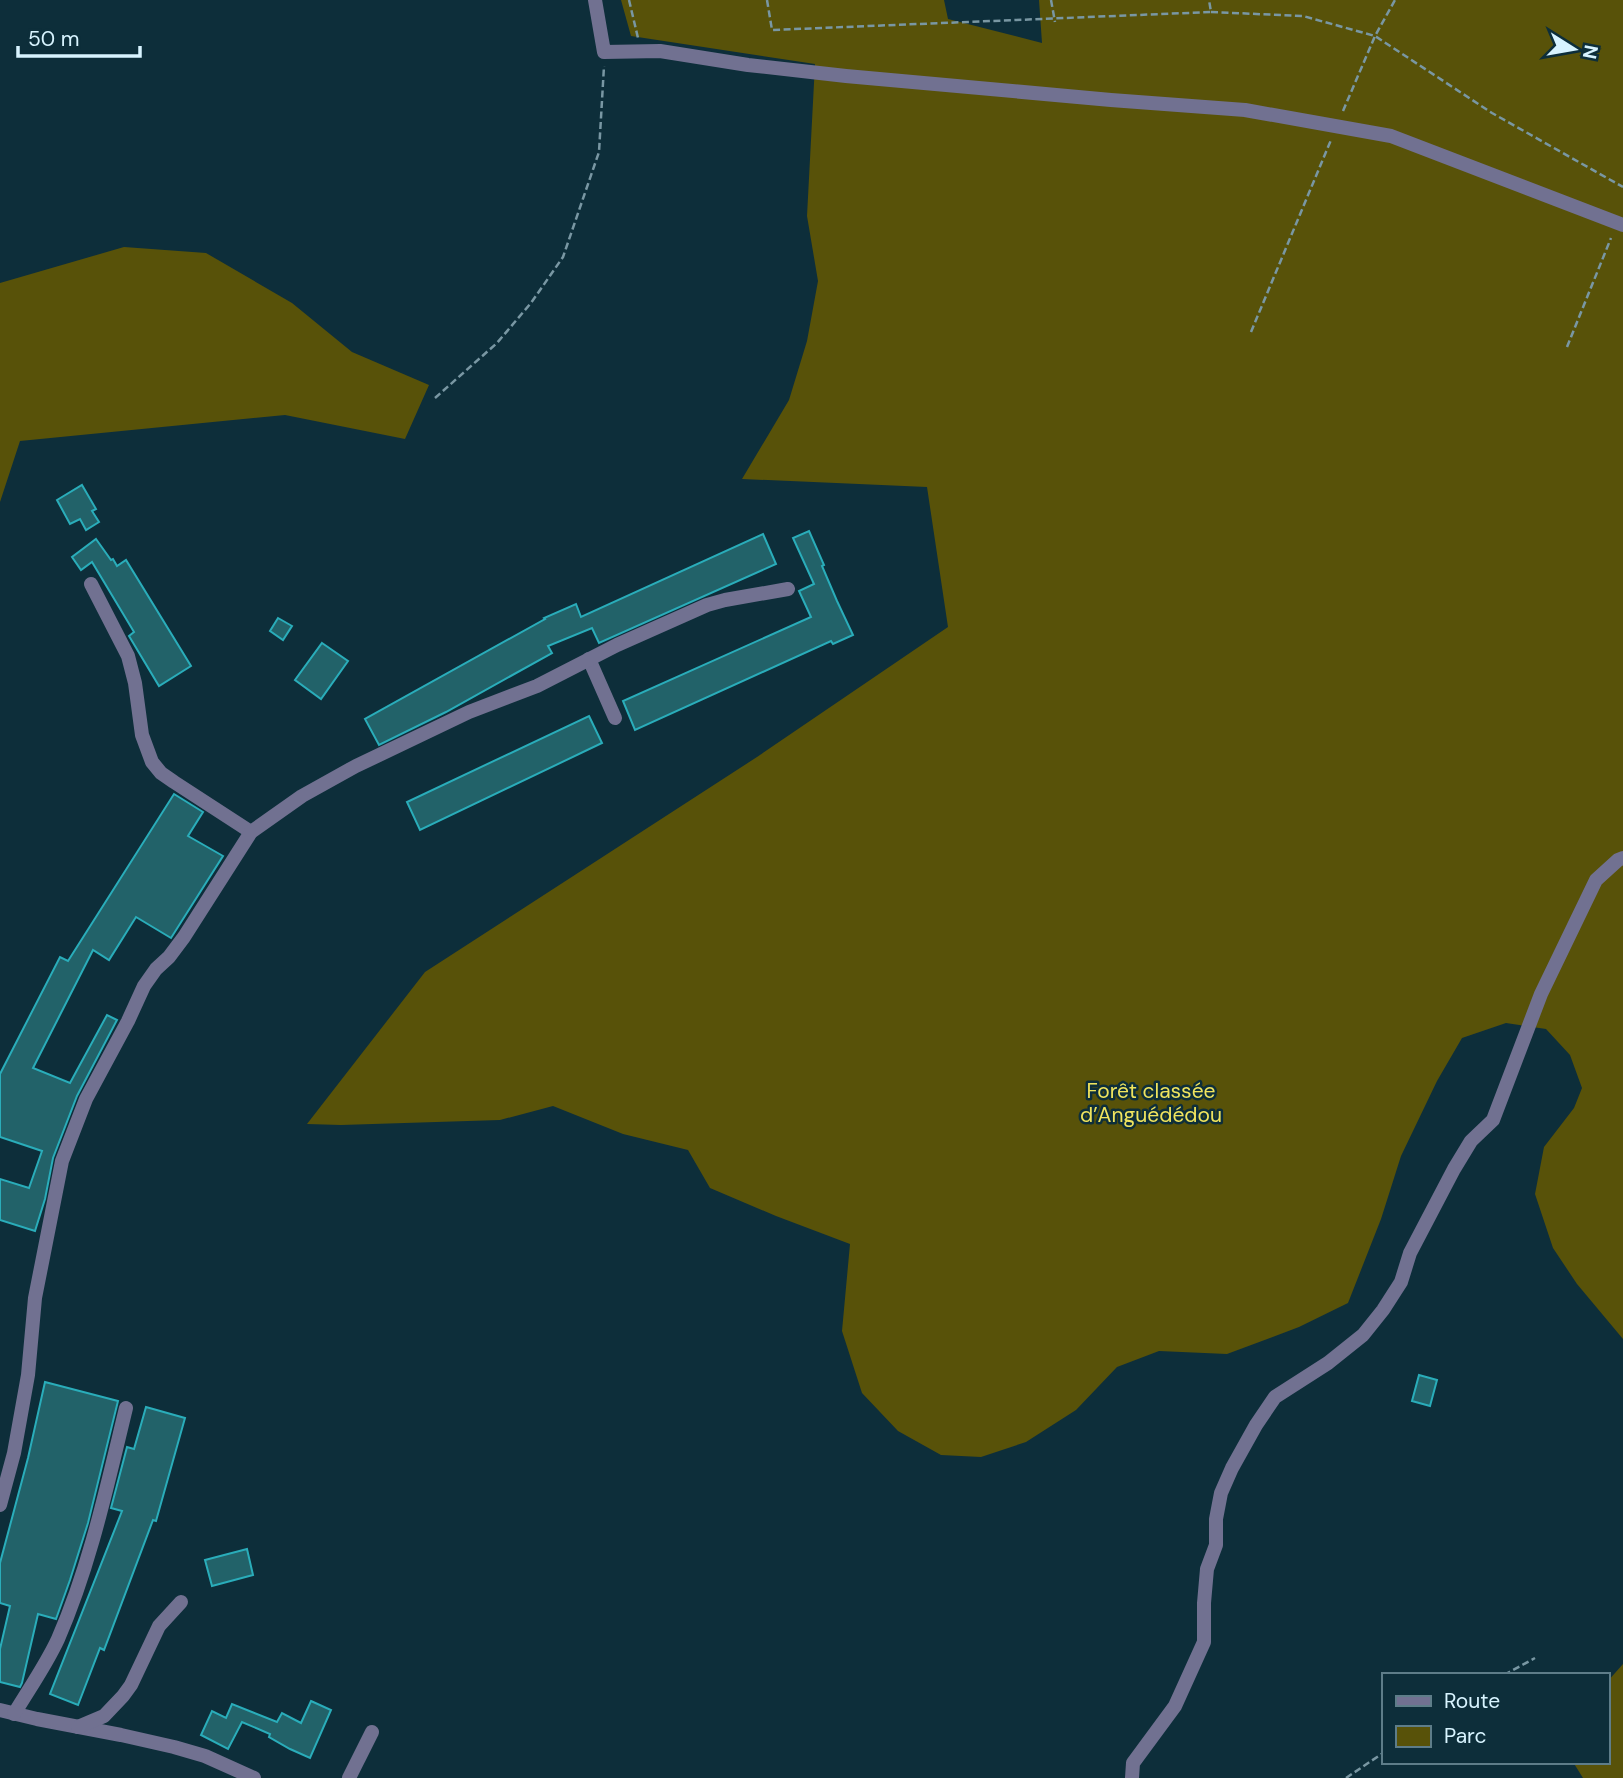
<svg xmlns="http://www.w3.org/2000/svg" width="1623" height="1778" viewBox="0 0 1623 1778" font-family="'DM Sans',sans-serif">
<rect width="100%" height="100%" fill="#0d2e3a"/>
<!-- green -->
<g fill="#585209">
<path d="M621,0H944L948,19L1042,43L1039,0H1623V1339L1577,1284L1553,1248L1535,1194L1544,1147L1574,1108L1582,1088L1570,1055L1546,1029L1506,1023L1462,1038L1437,1081L1401,1156L1381,1219L1348,1303L1299,1327L1227,1354L1159,1351L1117,1367L1076,1410L1026,1442L981,1457L941,1455L898,1431L862,1393L842,1331L850,1244L776,1216L710,1188L688,1150L623,1134L553,1106L500,1120L341,1125L307,1124L425,972L757,757L948,627L927,487L742,479L789,400L807,341L818,281L807,216L815,64L631,36Z"/>
<path d="M124,247L206,253L292,303L352,352L429,385L405,439L285,415L20,441L0,502V283Z"/>
<path d="M1623,1664V1778H1583L1573,1762H1607V1682Z"/>
</g>
<!-- building -->
<g fill="#226269" stroke="#2aadba" stroke-width="2">
<path d="M82,485L96,509L92,511L99,522L86,530L80,519L70,524L57,500Z"/>
<path d="M809,531L824,565L822,566L837,601L853,635L833,644L831,641L635,730L623,701L811,617L799,591L814,584L793,538Z"/>
<path d="M763,534L776,564L599,643L592,628L548,646L552,653L446,712L379,745L365,719L545,619L544,618L576,604L581,617Z"/>
<path d="M96,539L111,560L113,559L117,566L126,560L191,666L159,686L129,636L134,632L92,562L81,570L72,557Z"/>
<path d="M278,618L292,626L283,640L270,631Z"/>
<path d="M322,643L348,661L321,699L295,680Z"/>
<path d="M589,716L602,743L420,830L407,802Z"/>
<path d="M174,794L203,812L188,836L223,856L171,938L136,917L109,960L93,950L33,1068L70,1083L107,1015L117,1020L77,1096L53,1158L45,1199L35,1231L0,1220V1179L29,1188L42,1151L0,1137V1074L60,957L68,961Z"/>
<path d="M1419,1375L1437,1380L1430,1406L1412,1401Z"/>
<path d="M45,1382L118,1401L88,1523L70,1580L56,1619L38,1614L22,1683L20,1687L0,1682V1649L10,1606L0,1603V1563L28,1458Z"/>
<path d="M146,1407L185,1418L156,1521L153,1520L104,1650L100,1648L78,1705L50,1694L122,1511L111,1508L127,1447L134,1449Z"/>
<path d="M247,1549L253,1575L212,1586L205,1560Z"/>
<path d="M311,1701L331,1710L310,1758L290,1749L269,1737L270,1734L242,1722L228,1749L201,1735L212,1711L226,1718L232,1704L277,1722L282,1713L301,1723Z"/>
</g>
<g fill="none" stroke-linecap="round" stroke-linejoin="round">
<!-- path -->
<g stroke="#7997a3" stroke-width="2.5" stroke-dasharray="7 3.5" stroke-linecap="butt">
<path d="M629,0L638,38"/>
<path d="M767,0L772,30L1211,12L1209,0"/>
<path d="M1051,0L1055,22"/>
<path d="M1211,12L1303,16L1375,36L1492,113L1623,187"/>
<path d="M1343,111L1375,36L1395,0"/>
<path d="M1251,332L1331,140"/>
<path d="M1567,347L1611,238"/>
<path d="M435,398L497,343L531,303L563,257L599,152L604,66"/>
<path d="M1504,1675L1535,1658"/>
<path d="M1346,1778L1383,1753"/>
</g>
<!-- street -->
<g stroke="#717191" stroke-width="14">
<path d="M595,0L604,52L660,51L748,65L846,76L1111,100L1245,110L1391,136L1623,225"/>
<path d="M91,584L128,656L135,683L142,735L152,762L161,773L174,782L251,832"/>
<path d="M589,659L615,718"/>
<path d="M0,1505L14,1453L28,1375L35,1298L62,1161L86,1099L128,1021L144,986L156,969L169,957L184,937L251,832L302,796L356,766L469,712L537,686L617,645L707,605L725,600L788,589"/>
<path d="M0,1710L37,1719L121,1735L174,1747L205,1756L254,1778"/>
<path d="M14,1714C29,1689 46,1665 58,1639C90,1566 107,1486 126,1408"/>
<path d="M78,1727L104,1716L123,1696L131,1685L159,1626L181,1602"/>
<path d="M349,1778L372,1732"/>
<path d="M1132,1778L1133,1763L1175,1706L1204,1642V1603L1207,1569L1216,1545V1519L1221,1493L1232,1468L1256,1425L1275,1397L1328,1363L1363,1335L1383,1310L1401,1282L1410,1253L1454,1169L1471,1141L1493,1120L1541,994L1596,880L1618,860L1623,858"/>
</g>
</g>
<g text-anchor="middle" dominant-baseline="central" stroke-width="5" stroke-linejoin="round" paint-order="stroke">
<!-- park labels -->
<g font-size="21" fill="#efe45e" stroke="#0d2e3a">
<text x="1151" y="1091">Forêt classée<tspan x="1151" dy="24">d’Anguédédou</tspan></text>
</g>
</g>
<!-- legend -->
<rect x="1382" y="1673" width="228" height="91" fill="#0d2e3a" stroke="#5e7d89" stroke-width="2"/>
<rect x="1396" y="1696" width="35" height="10" fill="#717191" stroke="#5e7d89" stroke-width="2"/>
<text x="1444" y="1708" font-size="21" fill="#d8f4ff">Route</text>
<rect x="1396" y="1726" width="35" height="21" fill="#585209" stroke="#5e7d89" stroke-width="2"/>
<text x="1444" y="1743" font-size="21" fill="#d8f4ff">Parc</text>
<!-- north arrow -->
<g transform="translate(1574 49) rotate(101)" stroke="#0d2e3a" stroke-width="5" paint-order="stroke">
<path d="M0-5L12 26L0 18L-12 26Z" fill="#d8f4ff"/>
<text y="-10" font-size="19" font-weight="bold" text-anchor="middle" fill="#d8f4ff">N</text>
</g>
<!-- scale -->
<path d="M18 46v10h122v-10" fill="none" stroke="#d8f4ff" stroke-width="3.5"/>
<text x="28" y="46" font-size="21" fill="#d8f4ff" stroke="#0d2e3a" stroke-width="5" paint-order="stroke">50 m</text>
</svg>
